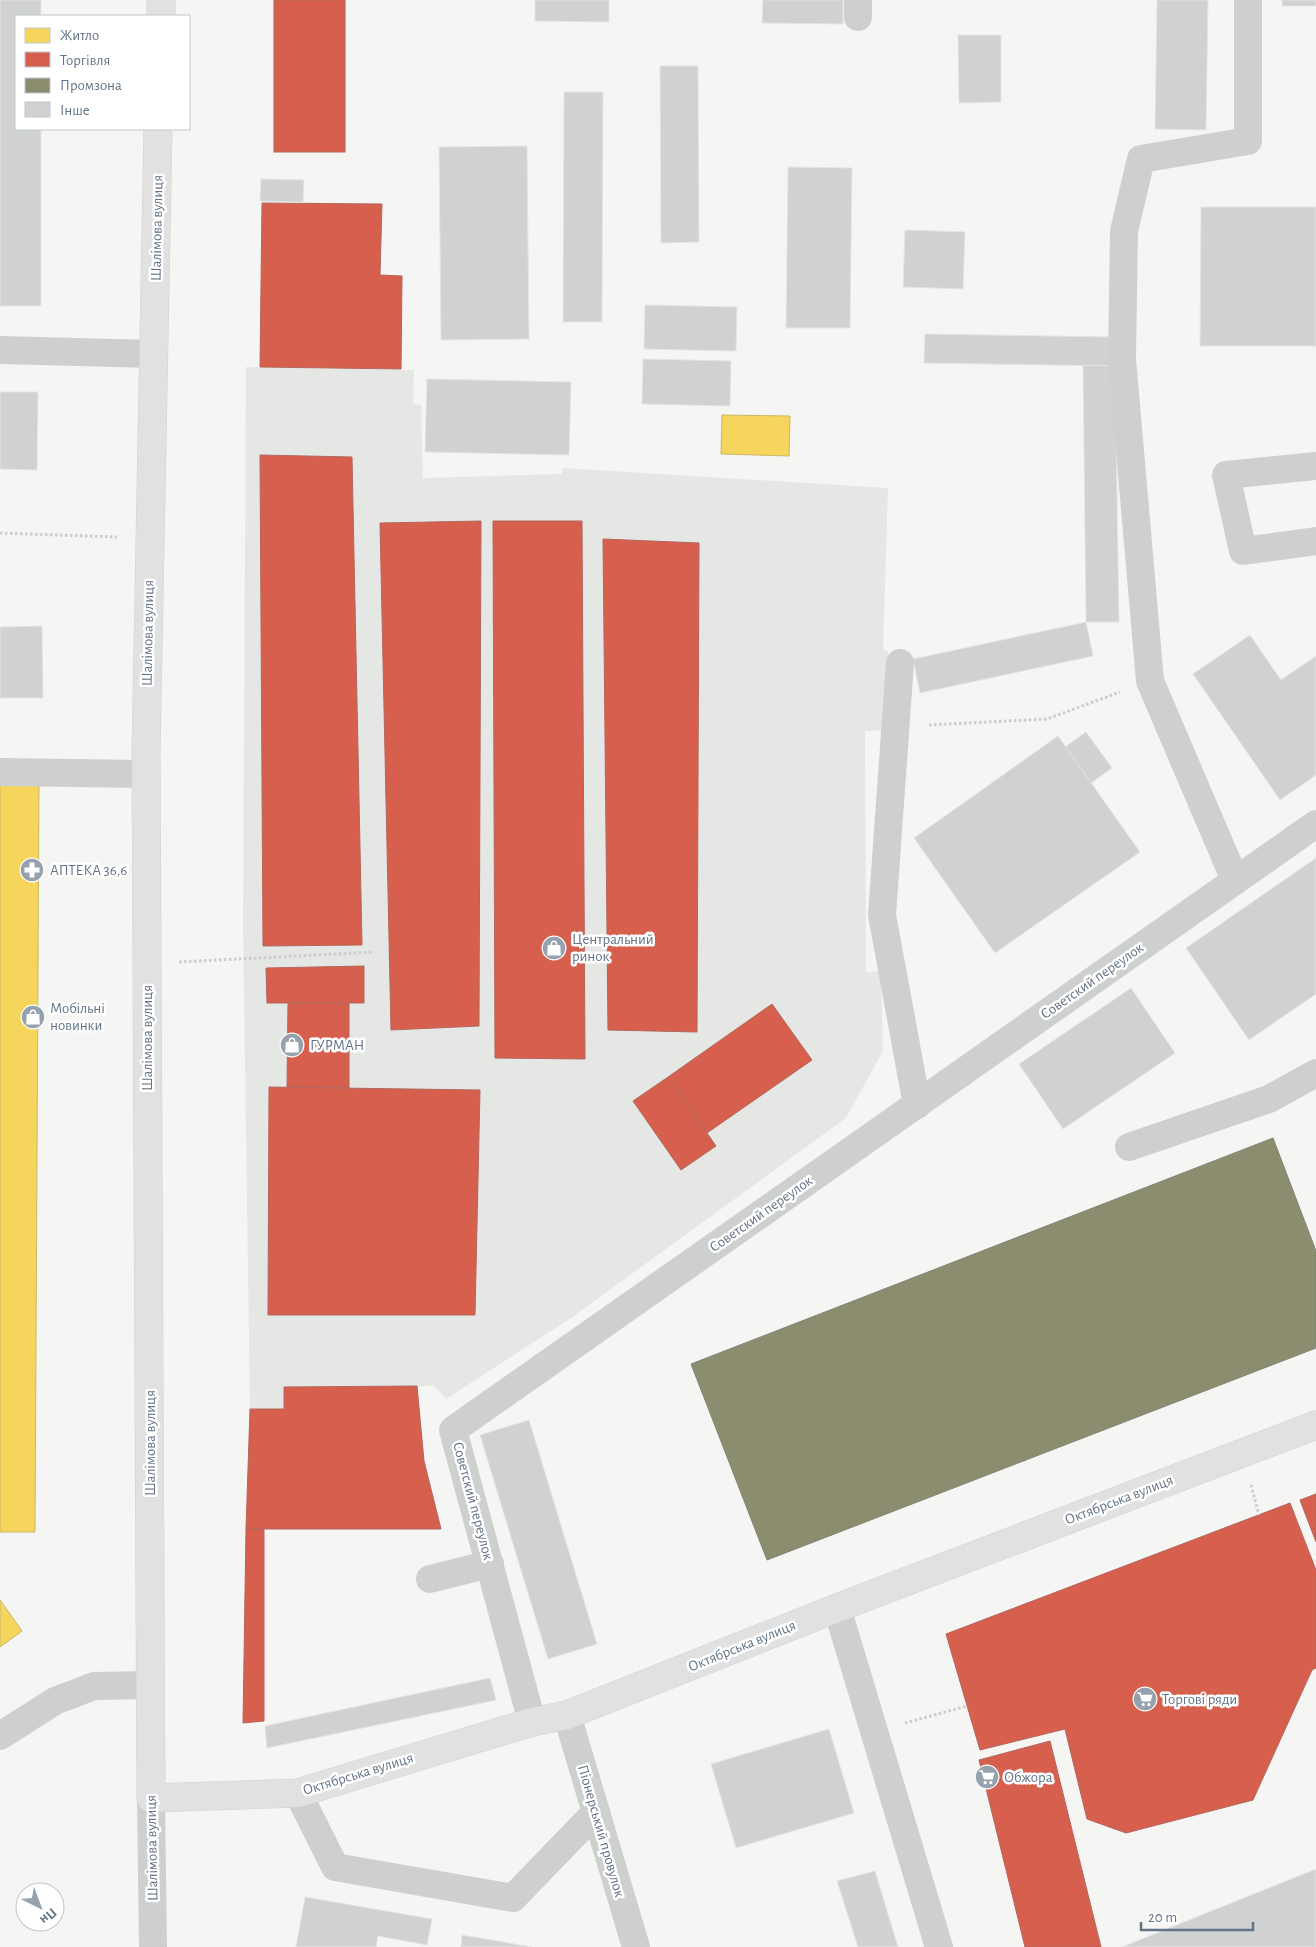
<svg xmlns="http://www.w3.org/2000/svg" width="1316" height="1947" viewBox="0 0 1316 1947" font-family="'Alegreya Sans',sans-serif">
<rect width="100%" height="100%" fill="#f5f5f3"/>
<!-- built -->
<path fill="#e5e7e5" d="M246,367L414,370L413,404L421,405L423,478L562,474V468L888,488L883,650L888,651L886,730L865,731L866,972L881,971L883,1051L846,1118L571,1318L446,1399L433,1385L417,1387L424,1461L441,1529H246L250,1409L243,925Z"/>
<!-- homes -->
<g fill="#f6d55c" stroke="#cab869">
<path d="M722,415L790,416L789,456L721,454Z"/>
<path d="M0,783H39L35,1532H0Z"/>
<path d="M0,1600L22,1631L0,1647Z"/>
</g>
<!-- shops -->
<g fill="#d6604d" stroke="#b3665e">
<rect x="274" y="0" width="71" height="152"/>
<path d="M262,203L382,204L380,275L402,276L401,369L260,367Z"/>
<path d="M260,455L352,457L362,945L263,946Z"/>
<path d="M481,521L479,1026L391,1030L380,523Z"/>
<path d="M493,521H582L585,1059L495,1058Z"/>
<path d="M603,539L699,543L697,1032L608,1030Z"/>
<path d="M364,966V1003H267L266,968Z"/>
<path d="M288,1003H349V1088L287,1087Z"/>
<path d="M772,1004L812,1060L707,1133L668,1077Z"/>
<path d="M668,1077L716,1146L681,1170L633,1101Z"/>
<path d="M269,1087L480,1090L475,1315H268Z"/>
<path d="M417,1386L424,1461L441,1529H246L250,1409H284V1387Z"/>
<path d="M1316,1494V1542L1300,1500Z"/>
<path d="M1290,1503L1316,1570V1668L1312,1670L1253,1800L1126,1833L1087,1819L1065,1729L980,1750L946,1634Z"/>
<path d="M246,1529H264V1721L243,1723Z"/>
<path d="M1050,1741L1101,1947H1025L979,1760Z"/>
</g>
<!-- industry -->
<path fill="#8c8c6e" stroke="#7f8575" d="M1273,1138L1316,1251V1348L767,1560L691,1364Z"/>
<!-- building -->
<g fill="#d0d1d1" stroke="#e4e4e3">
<path d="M0,0H41V16H16V129H41V306H0Z"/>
<path d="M535,0H609V22L535,21Z"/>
<path d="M763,0H843V24L762,23Z"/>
<path d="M1157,0H1208L1206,130L1155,129Z"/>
<rect x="1282" y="0" width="34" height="6"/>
<path d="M958,35H1001V102L959,103Z"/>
<path d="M660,66H698L699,242L661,243Z"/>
<path d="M564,92H603L602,322H563Z"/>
<path d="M527,146L529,339L441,340L439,147Z"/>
<path d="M788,167L852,168L850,328H786Z"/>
<path d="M261,179L304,180L303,202L260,201Z"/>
<path d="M1201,207H1316V346H1200Z"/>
<path d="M905,230L965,232L963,289L903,287Z"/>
<path d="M645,305L737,307L736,351L644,349Z"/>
<path d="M925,334L1116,337L1115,366L924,363Z"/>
<path d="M643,359L731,361L730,406L642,404Z"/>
<path d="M1083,365L1115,366L1119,622H1086Z"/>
<path d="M427,379L571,382L569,455L425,452Z"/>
<path d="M0,392H38L37,470L0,469Z"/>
<path d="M1086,622L1093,656L920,693L913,659Z"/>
<path d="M42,626L43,698H0V627Z"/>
<path d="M1250,635L1281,680L1316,656V775L1280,800L1193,674Z"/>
<path d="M1086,732L1112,768L1091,783L1065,747Z"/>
<path d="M1058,736L1140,852L995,953L914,838Z"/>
<path d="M1316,858V994L1249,1040L1186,948Z"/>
<path d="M1131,988L1175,1053L1063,1129L1019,1064Z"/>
<path d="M529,1420L597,1644L548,1659L480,1435Z"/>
<path d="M490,1678L496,1700L267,1748L265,1726Z"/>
<path d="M829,1729L854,1813L736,1848L711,1764Z"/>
<path d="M1316,1869V1947H1122Z"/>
<path d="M875,1871L898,1947H858L837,1881Z"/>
<path d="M305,1897L432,1919L427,1945L378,1936L376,1947H296Z"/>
<path d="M462,1935L532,1947H461Z"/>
</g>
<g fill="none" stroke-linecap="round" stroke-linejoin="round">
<!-- major casing -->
<g stroke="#d0d2d2" stroke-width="29">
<g id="major">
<path d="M161,16V0"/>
<path d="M158,129L146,752L151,1798L298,1793L532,1722L567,1715L837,1608L1316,1425"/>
</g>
</g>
<!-- path -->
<g stroke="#cbcccd" stroke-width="3" stroke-dasharray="2.5 2.5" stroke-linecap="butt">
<path d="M0,533L117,537"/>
<path d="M929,725L1047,719L1120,692"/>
<path d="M179,962L374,952"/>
<path d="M1251,1485L1259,1515"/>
<path d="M905,1723L967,1706"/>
</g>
<!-- minor -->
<g stroke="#ced0d0" stroke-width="28">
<path d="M858,0V17"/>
<path d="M0,350L154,354"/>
<path d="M1316,466L1226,475L1243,551L1316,541"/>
<path d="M900,663L882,915L917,1105"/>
<path d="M0,772L146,774"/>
<path d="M1235,880L1150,681L1122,359L1124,231L1141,159L1248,141V0"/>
<path d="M1129,1147L1269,1099L1316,1073"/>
<path d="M430,1579L490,1564"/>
<path d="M837,1608L939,1947"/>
<path d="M567,1715L636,1947"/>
<path d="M532,1722L453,1430L1316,824"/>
<path d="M0,1736L55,1701L94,1686L151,1685"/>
<path d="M298,1793L335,1867L513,1898L596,1812"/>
<path d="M151,1798L153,1947"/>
</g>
<!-- major -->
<use href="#major" stroke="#e1e1e2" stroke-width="28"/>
</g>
<!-- icons -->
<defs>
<g id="pharmacy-disc" transform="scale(1.25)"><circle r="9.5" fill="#95a1ac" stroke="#fff"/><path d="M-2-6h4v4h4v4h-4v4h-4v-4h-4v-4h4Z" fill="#fff"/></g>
<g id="shop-disc" transform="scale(1.25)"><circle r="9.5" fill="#95a1ac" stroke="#fff"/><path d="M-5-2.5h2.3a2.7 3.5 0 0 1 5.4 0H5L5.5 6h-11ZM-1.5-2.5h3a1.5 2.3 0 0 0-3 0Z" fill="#fff"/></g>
<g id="supermarket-disc" transform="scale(1.25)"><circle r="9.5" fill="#95a1ac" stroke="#fff"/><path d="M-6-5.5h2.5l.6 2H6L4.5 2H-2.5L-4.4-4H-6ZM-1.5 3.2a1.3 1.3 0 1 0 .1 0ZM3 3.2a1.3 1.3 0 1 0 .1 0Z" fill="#fff"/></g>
</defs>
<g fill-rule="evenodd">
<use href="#pharmacy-disc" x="32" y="870"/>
<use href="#shop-disc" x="554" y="948"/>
<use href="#shop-disc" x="33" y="1017"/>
<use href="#shop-disc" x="292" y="1045"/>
<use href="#supermarket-disc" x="1145" y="1699"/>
<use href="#supermarket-disc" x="987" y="1777"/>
</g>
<g text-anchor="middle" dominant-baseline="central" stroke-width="5" stroke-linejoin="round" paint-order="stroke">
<!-- street labels -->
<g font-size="15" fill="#627486" stroke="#fff">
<text transform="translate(157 228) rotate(-89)">Шалімова вулиця</text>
<text transform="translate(148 633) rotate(-89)">Шалімова вулиця</text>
<text transform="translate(1092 981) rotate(-35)">Советский переулок</text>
<text transform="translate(147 1038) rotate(-90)">Шалімова вулиця</text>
<text transform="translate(761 1214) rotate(-35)">Советский переулок</text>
<text transform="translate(150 1443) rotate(-90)">Шалімова вулиця</text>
<text transform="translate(1119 1500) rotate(-21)">Октябрська вулиця</text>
<text transform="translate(473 1501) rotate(75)">Советский переулок</text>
<text transform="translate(742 1646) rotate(-22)">Октябрська вулиця</text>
<text transform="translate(358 1774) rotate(-17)">Октябрська вулиця</text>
<text transform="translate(601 1831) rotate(74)">Піонерський провулок</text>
<text transform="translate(152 1848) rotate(-91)">Шалімова вулиця</text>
</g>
<!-- poi labels -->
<g font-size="15" fill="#627486" stroke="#fff" text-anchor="start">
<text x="50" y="870">АПТЕКА 36,6</text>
<text x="572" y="939">Центральний<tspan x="572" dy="17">ринок</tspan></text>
<text x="50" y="1008">Мобільні<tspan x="50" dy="17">новинки</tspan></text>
<text x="310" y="1045">ГУРМАН</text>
<text x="1162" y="1699">Торгові ряди</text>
<text x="1004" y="1777">Обжора</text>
</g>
</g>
<!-- legend -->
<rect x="15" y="15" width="175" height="115" fill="#ffffff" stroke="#c0c7cf"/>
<rect x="25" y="28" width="25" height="15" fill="#f6d55c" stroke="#c0c7cf"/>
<text x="60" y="40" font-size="15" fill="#627486">Житло</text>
<rect x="25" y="52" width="25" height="15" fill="#d6604d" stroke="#c0c7cf"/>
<text x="60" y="65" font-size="15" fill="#627486">Торгівля</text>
<rect x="25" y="78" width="25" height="15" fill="#8c8c6e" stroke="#c0c7cf"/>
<text x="60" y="90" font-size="15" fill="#627486">Промзона</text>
<rect x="25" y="102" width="25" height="15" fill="#d0d1d1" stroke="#c0c7cf"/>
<text x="60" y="115" font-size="15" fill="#627486">Інше</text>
<!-- north arrow -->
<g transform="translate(40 1907) rotate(138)"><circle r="24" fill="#ffffff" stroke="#c0c7cf"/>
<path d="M0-4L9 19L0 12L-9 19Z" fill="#95a1ac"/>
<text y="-8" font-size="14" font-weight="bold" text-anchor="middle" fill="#627486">Пн</text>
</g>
<!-- scale -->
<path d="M1141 1922v8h112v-8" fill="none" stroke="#627486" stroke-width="2.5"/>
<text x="1148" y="1922" font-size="15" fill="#627486" stroke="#ffffff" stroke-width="4" paint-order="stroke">20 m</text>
</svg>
